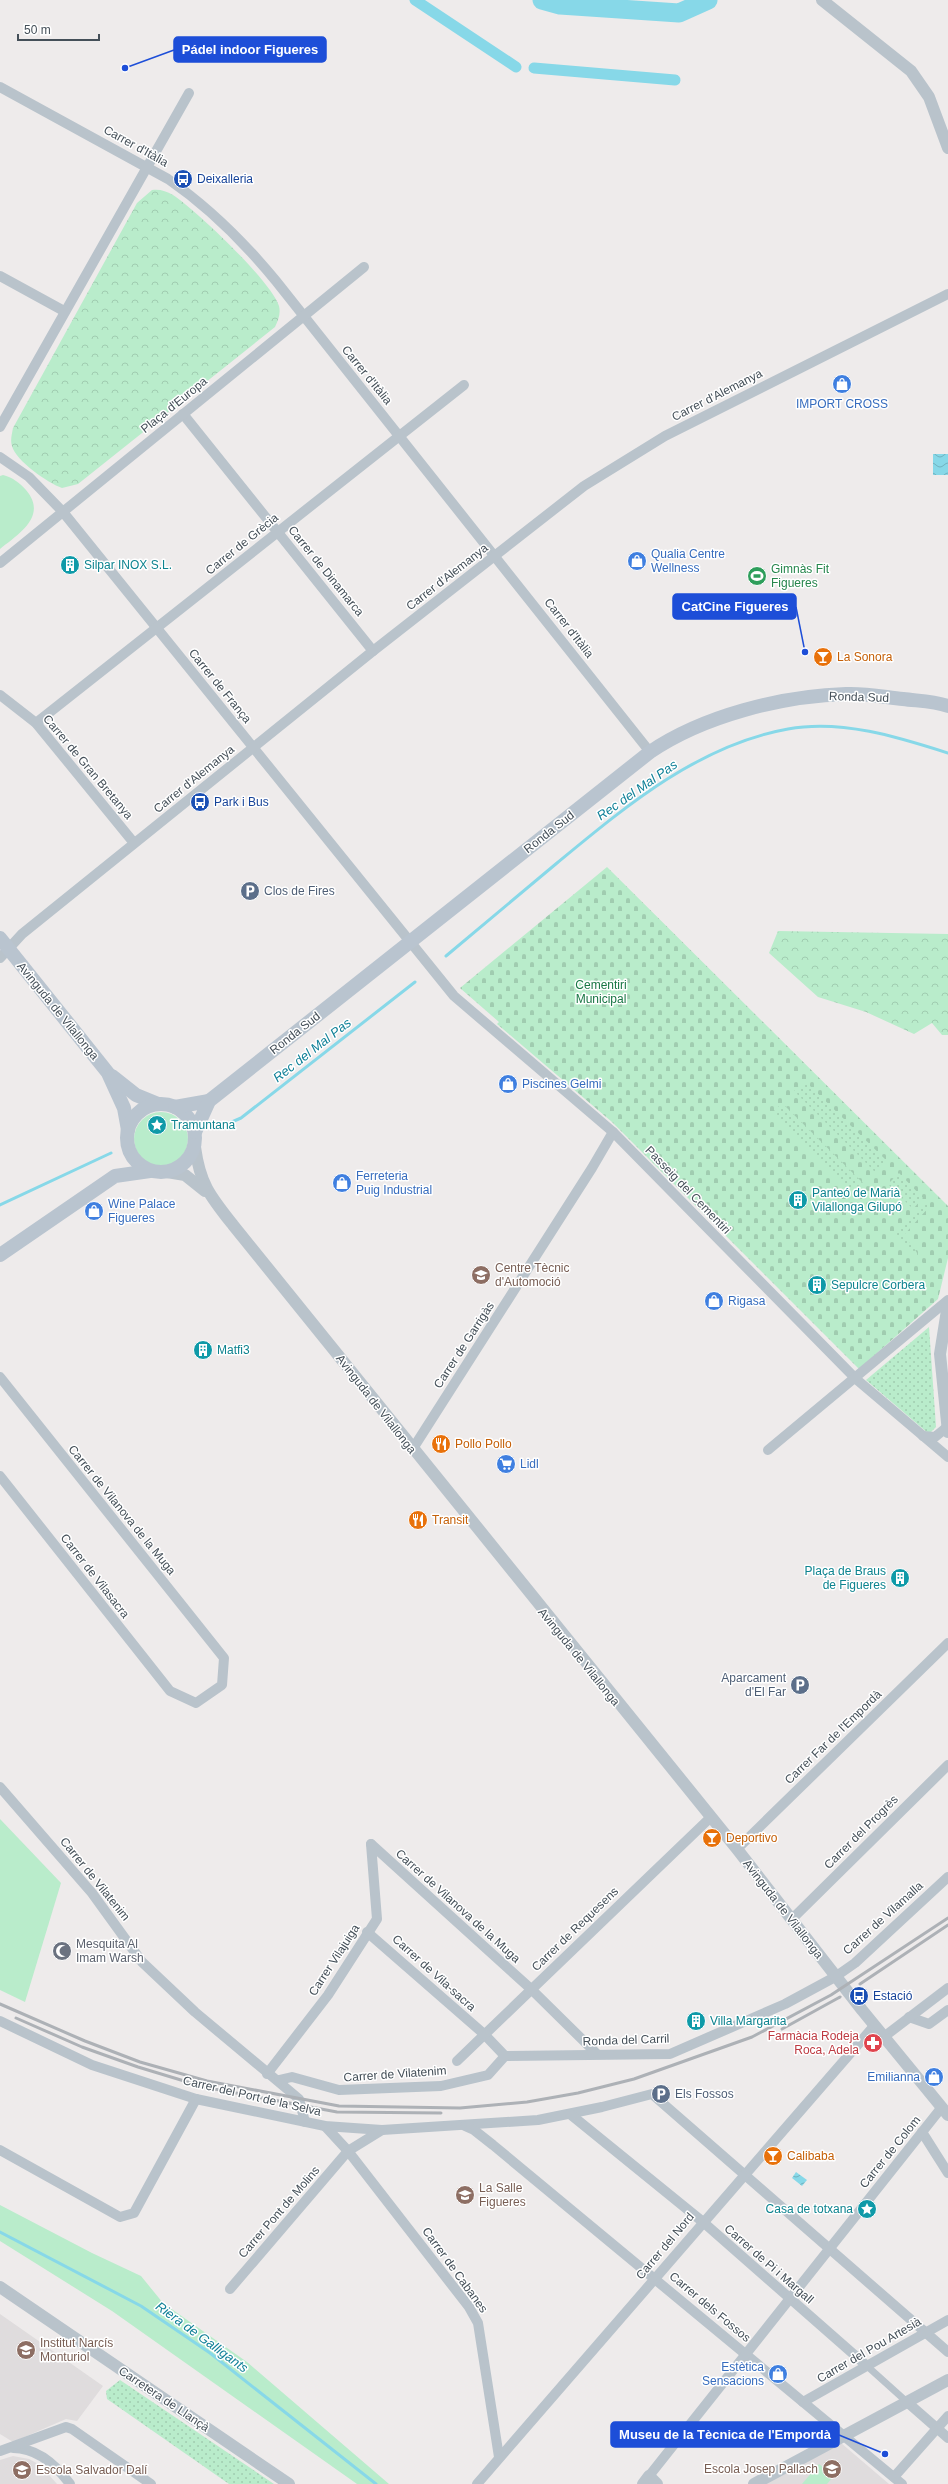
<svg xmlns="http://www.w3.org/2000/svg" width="948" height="2484" viewBox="0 0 948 2484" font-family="Arial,sans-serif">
<defs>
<pattern id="forest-crowns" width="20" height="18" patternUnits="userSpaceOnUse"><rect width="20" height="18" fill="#b9eccb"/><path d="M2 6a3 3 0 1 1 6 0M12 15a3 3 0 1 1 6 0" fill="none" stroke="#a0ccb0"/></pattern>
<pattern id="cemetery-stones" width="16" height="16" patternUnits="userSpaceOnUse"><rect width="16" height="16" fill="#b9eccb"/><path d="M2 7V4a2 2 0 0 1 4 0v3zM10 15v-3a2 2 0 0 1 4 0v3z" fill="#a0ccb0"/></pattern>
<pattern id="garden-dots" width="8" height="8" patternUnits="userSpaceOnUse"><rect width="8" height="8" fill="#b9eccb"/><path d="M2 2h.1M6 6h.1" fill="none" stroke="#a0ccb0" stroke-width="1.8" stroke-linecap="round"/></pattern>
<pattern id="water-waves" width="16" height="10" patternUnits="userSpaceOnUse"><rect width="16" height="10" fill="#87d8e8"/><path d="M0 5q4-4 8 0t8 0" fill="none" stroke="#70b2bf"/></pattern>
</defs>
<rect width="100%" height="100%" fill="#eeebeb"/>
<!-- education -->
<g fill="#dfdcdd">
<path d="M0,2314L103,2386L77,2421L66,2419L13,2442L0,2434Z"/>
<path d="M841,2443L889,2484H764Z"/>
<path d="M13,2456L29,2459L40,2465L57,2484H0V2460Z"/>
</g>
<!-- grass -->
<g fill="#b9eccb">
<path d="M3,475C12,477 20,483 26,490C48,516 19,534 0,549V476Z"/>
<circle cx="161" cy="1139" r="27"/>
<path d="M0,1819L61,1883L25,2002L0,1990Z"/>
<path d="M0,2205L92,2253L141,2276L163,2303L247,2362L389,2484H357L112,2311L0,2241Z"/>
<path d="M819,2464L834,2476L827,2484H802Z"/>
</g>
<!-- forest -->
<g fill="url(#forest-crowns)">
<path d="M152,190C160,189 166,191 173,195C196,210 271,281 279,306C281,314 278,320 275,327L78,484L62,488C48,483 16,461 12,446C10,440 12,434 13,428L137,203Z"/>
<path d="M778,931L948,934V1035H942L932,1023L914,1034L866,1012L818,997L769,953Z"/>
</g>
<!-- cemetery -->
<path fill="url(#cemetery-stones)" d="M607,867L948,1206V1258L938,1299L859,1369L612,1122L497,1024L499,1022L460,988Z"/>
<!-- garden -->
<g fill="url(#garden-dots)">
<path d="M803,1083H807L887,1161L876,1173L794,1091Z"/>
<path d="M782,1103L864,1184L853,1195L773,1115V1112Z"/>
<path d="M899,1173L923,1198L913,1209L888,1184Z"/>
<path d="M927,1203L930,1206L903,1236L913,1246L925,1267L895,1237L896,1233Z"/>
<path d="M929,1327L936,1427L929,1434L866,1380Z"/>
<path d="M120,2380L274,2484H229L107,2399L106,2391Z"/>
</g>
<!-- water -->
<g fill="url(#water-waves)">
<rect x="933" y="454" width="15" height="21"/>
<path d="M796,2172L807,2180L802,2186L792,2178Z"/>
</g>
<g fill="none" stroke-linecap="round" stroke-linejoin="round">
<!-- stream -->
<g stroke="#87d8e8" stroke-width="3">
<path d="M446,956C483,925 520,894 557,863C625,807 698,745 788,729C841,719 898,737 948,753"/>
<path d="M218,1128L241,1118L415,982"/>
<path d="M0,1205L111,1153"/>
<path d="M0,2232L141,2306L210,2353L376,2484"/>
</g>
<!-- canal -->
<g stroke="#87d8e8" stroke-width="11">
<path d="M415,0L516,67"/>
<path d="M534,68L675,80"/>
</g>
<!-- river -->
<path stroke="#87d8e8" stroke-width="19" d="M542,0L560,5L679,13L708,0"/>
<!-- pedestrian -->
<path stroke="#b9c3cb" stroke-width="7" d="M867,2366L907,2402"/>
<!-- minor -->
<g stroke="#b9c3cb" stroke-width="10">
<path d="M0,87L168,179C210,208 244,242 276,281L650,752"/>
<path d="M0,276L64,311"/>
<path d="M183,414L373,651"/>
<path d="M0,427L189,93"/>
<path d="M0,457L29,477L63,512L454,996L613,1132L856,1379L948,1457"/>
<path d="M0,563L364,267"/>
<path d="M0,695L36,723L134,843"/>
<path d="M36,723L464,385"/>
<path d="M0,958L22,934L373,651L584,486L665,436L948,294"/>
<path d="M0,1377L224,1658L222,1685L196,1703L170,1691L0,1476"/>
<path d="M923,1436L935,1437L947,1427"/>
<path d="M412,1450L592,1168L613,1132"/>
<path d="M768,1450L948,1300"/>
<path d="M0,1787L92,1893L142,1962L195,2012L299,2099L305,2122"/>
<path d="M371,1844L531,1989L597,2054"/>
<path d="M737,1849L948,1643"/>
<path d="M792,1919L948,1765"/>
<path d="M367,1932L484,2034L505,2056L670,2054L785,2004L835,1977L855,1963L948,1877"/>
<path d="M909,2017L929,2024L948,2010"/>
<path d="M0,2021L92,2065L196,2099L325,2126L382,2130L538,2120L602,2107L652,2094L948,2352"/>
<path d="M885,2036L948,1988"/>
<path d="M457,2061L711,1817"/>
<path d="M267,2074L328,1995L377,1919L371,1844"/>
<path d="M279,2080L292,2077L339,2090L441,2086L488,2075L505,2056"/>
<path d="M570,2114L703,2222L867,2366"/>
<path d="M325,2126L348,2151L469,2307L478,2323L499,2457"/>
<path d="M465,2126L474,2130L493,2145L902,2484"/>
<path d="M922,2132L948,2173"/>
<path d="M0,2150L120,2217L134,2213L196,2099"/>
<path d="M230,2289L348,2151L382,2130"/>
<path d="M803,2402L948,2320"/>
<path d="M907,2402L948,2438"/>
<path d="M13,2448C37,2448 56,2465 70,2484"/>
<path d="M0,2451L66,2427L72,2429L151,2484"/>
<path d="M649,2476L942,2107"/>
<path d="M894,2477L948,2416"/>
<path d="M477,2484L874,2026"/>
</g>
<!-- tertiary -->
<g stroke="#b9c3cb" stroke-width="12">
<path d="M822,0L911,71L929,97L948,148"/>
<path d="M195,1147C200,1184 210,1196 233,1225L737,1849L862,2010L948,2115"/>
<path d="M167,1172L185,1175L205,1191"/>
<path d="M948,1304L940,1354L948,1432"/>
<path d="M0,2287L289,2484"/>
<path d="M643,2484L649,2476L657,2484"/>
<path d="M754,2484L948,2380"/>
</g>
<!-- secondary -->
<g stroke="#b9c4cf" stroke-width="14">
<path d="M0,938L108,1073L124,1108L128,1130"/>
<path d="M112,1076L136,1095L158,1104"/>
<circle cx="161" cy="1138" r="34"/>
<path d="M175,1107L209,1101"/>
<path d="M195,1132L209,1101L650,752C703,716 781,696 846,694C865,693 884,697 903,699C918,701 934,701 948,706"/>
<path d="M0,1255L115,1176L150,1171"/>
</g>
<!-- rail -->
<g stroke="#adb1b6" stroke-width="3">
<path d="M860,1984L948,1925"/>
<path d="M0,2004L85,2041L140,2062L207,2081L339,2106L460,2108L527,2102L578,2093L634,2079L752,2037L831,1995L948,1918"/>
<path d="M16,2018L82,2047L138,2067L204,2087L337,2112L441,2113"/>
<path d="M782,2029L840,1997"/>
</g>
</g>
<!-- icons -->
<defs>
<g id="bus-disc" transform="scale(1)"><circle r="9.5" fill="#1a4fb4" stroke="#fff"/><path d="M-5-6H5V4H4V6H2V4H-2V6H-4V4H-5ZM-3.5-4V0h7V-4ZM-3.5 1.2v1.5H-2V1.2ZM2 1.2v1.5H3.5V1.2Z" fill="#fff"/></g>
<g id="shop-disc" transform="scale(1)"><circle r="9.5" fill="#3f7fe0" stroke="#fff"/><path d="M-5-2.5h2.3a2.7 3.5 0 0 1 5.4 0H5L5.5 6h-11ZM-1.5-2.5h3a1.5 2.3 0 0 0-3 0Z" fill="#fff"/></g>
<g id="building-disc" transform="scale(1)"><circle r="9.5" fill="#0f9aa8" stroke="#fff"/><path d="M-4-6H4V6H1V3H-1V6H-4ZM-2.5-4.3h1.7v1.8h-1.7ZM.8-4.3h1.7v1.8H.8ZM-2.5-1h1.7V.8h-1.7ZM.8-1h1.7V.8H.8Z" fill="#fff"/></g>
<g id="stadium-disc" transform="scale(1)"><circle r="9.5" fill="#2e9e5b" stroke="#fff"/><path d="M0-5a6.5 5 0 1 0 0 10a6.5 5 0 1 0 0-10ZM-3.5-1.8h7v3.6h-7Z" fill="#fff"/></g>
<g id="bar-disc" transform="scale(1)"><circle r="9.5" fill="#e8710a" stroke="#fff"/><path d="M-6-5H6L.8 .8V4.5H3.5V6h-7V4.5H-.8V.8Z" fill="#fff"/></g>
<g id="parking-disc" transform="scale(1)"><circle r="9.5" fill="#5c6f8a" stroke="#fff"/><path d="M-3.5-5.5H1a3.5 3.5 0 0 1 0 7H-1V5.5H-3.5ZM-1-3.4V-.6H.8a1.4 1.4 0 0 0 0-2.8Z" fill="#fff"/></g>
<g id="sight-disc" transform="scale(1)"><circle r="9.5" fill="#0f9aa8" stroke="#fff"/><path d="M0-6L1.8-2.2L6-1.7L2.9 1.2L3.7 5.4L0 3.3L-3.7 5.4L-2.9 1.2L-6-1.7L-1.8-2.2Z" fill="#fff"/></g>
<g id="school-disc" transform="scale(1)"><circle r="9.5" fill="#8d6e63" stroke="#fff"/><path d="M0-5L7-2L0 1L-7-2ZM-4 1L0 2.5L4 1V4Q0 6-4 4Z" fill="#fff"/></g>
<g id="restaurant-disc" transform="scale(1)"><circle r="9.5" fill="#e8710a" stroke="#fff"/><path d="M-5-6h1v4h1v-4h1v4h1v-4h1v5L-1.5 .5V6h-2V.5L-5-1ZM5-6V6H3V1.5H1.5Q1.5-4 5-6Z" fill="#fff"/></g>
<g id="supermarket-disc" transform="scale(1)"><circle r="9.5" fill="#3f7fe0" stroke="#fff"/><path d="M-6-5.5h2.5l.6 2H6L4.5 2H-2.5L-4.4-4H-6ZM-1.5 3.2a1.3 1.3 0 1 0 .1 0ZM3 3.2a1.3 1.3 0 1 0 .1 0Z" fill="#fff"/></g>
<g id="mosque-disc" transform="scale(1)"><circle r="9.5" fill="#6b7280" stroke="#fff"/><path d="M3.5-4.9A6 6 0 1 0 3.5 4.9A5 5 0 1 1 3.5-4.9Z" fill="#fff"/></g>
<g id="pharmacy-disc" transform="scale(1)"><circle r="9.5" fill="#e0444e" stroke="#fff"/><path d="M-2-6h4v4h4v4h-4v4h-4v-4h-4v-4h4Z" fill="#fff"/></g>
</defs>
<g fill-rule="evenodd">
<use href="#bus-disc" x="183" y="179"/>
<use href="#shop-disc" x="842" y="384"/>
<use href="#shop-disc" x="637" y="561"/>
<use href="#building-disc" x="70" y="565"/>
<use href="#stadium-disc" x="757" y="576"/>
<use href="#bar-disc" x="823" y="657"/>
<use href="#bus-disc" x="200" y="802"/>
<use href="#parking-disc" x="250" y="891"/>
<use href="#shop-disc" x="508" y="1084"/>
<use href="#sight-disc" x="157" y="1125"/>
<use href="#shop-disc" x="342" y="1183"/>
<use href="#building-disc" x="798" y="1200"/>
<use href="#shop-disc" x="94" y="1211"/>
<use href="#school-disc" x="481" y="1275"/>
<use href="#building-disc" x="817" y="1285"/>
<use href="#shop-disc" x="714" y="1301"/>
<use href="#building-disc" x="203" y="1350"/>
<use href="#restaurant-disc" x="441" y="1444"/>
<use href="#supermarket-disc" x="506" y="1464"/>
<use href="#restaurant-disc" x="418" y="1520"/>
<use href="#building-disc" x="900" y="1578"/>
<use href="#parking-disc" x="800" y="1685"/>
<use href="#bar-disc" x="712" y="1838"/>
<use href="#mosque-disc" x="62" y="1951"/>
<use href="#bus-disc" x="859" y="1996"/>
<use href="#building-disc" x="696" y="2021"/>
<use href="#pharmacy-disc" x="873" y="2043"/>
<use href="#shop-disc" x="934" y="2077"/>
<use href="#parking-disc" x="661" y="2094"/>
<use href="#bar-disc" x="773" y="2156"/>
<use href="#school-disc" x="465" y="2195"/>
<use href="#sight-disc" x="867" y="2209"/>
<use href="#school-disc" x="26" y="2350"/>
<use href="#shop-disc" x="778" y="2374"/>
<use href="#school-disc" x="832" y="2469"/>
<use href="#school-disc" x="22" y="2470"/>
</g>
<g text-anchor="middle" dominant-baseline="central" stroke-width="3" stroke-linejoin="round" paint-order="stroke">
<!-- street labels -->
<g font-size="12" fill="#444f58" stroke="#fff">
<text transform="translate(136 146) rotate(29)">Carrer d'Itàlia</text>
<text transform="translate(367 375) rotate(51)">Carrer d'Itàlia</text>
<text transform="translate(717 395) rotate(-27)">Carrer d'Alemanya</text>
<text transform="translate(174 405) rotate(-39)">Plaça d'Europa</text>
<text transform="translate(242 544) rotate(-39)">Carrer de Grècia</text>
<text transform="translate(326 571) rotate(51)">Carrer de Dinamarca</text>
<text transform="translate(447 577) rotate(-38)">Carrer d'Alemanya</text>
<text transform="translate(569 628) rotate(52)">Carrer d'Itàlia</text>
<text transform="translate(220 686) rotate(51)">Carrer de França</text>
<text transform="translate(859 697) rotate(2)">Ronda Sud</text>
<text transform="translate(88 767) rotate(50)">Carrer de Gran Bretanya</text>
<text transform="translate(194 779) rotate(-39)">Carrer d'Alemanya</text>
<text transform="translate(549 832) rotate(-38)">Ronda Sud</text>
<text transform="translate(58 1011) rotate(51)">Avinguda de Vilallonga</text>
<text transform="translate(295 1033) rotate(-38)">Ronda Sud</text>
<text transform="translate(688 1190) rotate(46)">Passeig del Cementiri</text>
<text transform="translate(464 1345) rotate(-57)">Carrer de Garrigàs</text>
<text transform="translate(376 1404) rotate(52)">Avinguda de Vilallonga</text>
<text transform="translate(122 1510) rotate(51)">Carrer de Vilanova de la Muga</text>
<text transform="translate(95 1576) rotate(52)">Carrer de Vilasacra</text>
<text transform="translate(579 1657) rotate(51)">Avinguda de Vilallonga</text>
<text transform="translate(833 1737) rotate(-44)">Carrer Far de l'Empordà</text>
<text transform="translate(861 1832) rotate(-45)">Carrer del Progrès</text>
<text transform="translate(95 1879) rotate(51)">Carrer de Vilatenim</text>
<text transform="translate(458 1906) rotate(42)">Carrer de Vilanova de la Muga</text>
<text transform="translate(783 1909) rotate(52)">Avinguda de Vilallonga</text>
<text transform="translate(883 1918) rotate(-42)">Carrer de Vilamalla</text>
<text transform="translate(575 1929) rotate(-44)">Carrer de Requesens</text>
<text transform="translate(334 1960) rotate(-57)">Carrer Vilajuiga</text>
<text transform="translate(434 1973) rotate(42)">Carrer de Vila-sacra</text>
<text transform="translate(626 2040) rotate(-2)">Ronda del Carril</text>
<text transform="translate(395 2074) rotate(-4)">Carrer de Vilatenim</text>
<text transform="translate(252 2096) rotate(13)">Carrer del Port de la Selva</text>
<text transform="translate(890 2152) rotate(-51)">Carrer de Colom</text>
<text transform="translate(279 2212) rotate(-49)">Carrer Pont de Molins</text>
<text transform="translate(665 2246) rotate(-50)">Carrer del Nord</text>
<text transform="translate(769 2264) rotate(41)">Carrer de Pi i Margall</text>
<text transform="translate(455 2270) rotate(54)">Carrer de Cabanes</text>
<text transform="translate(710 2307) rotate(40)">Carrer dels Fossos</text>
<text transform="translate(869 2350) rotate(-30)">Carrer del Pou Artesià</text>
<text transform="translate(164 2399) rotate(34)">Carretera de Llançà</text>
</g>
<!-- transit labels -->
<g font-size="12" fill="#164399" stroke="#fff" text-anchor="start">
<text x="197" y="179">Deixalleria</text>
<text x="214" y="802">Park i Bus</text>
<text x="873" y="1996">Estació</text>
</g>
<!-- shop labels -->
<g font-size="12" fill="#366cbe" stroke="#fff" text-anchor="start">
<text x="842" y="404" text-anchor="middle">IMPORT CROSS</text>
<text x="651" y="554">Qualia Centre<tspan x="651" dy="14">Wellness</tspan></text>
<text x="522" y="1084">Piscines Gelmi</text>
<text x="356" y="1176">Ferreteria<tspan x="356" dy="14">Puig Industrial</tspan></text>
<text x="108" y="1204">Wine Palace<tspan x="108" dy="14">Figueres</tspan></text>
<text x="728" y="1301">Rigasa</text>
<text x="520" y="1464">Lidl</text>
<text x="920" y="2077" text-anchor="end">Emilianna</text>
<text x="764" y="2367" text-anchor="end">Estètica<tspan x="764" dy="14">Sensacions</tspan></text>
</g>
<!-- culture labels -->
<g font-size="12" fill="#0d838f" stroke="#fff" text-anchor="start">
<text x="84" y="565">Silpar INOX S.L.</text>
<text x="171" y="1125">Tramuntana</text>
<text x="812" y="1193">Panteó de Marià<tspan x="812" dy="14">Vilallonga Gilupó</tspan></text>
<text x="831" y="1285">Sepulcre Corbera</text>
<text x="217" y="1350">Matfi3</text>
<text x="886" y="1571" text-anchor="end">Plaça de Braus<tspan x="886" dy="14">de Figueres</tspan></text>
<text x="710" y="2021">Villa Margarita</text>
<text x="853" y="2209" text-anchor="end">Casa de totxana</text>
</g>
<!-- leisure labels -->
<g font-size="12" fill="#27864d" stroke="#fff" text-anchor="start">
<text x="771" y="569">Gimnàs Fit<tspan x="771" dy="14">Figueres</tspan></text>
</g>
<!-- food labels -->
<g font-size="12" fill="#c56008" stroke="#fff" text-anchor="start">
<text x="837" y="657">La Sonora</text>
<text x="455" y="1444">Pollo Pollo</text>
<text x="432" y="1520">Transit</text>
<text x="726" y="1838">Deportivo</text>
<text x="787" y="2156">Calibaba</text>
</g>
<!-- service labels -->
<g font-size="12" fill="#4e5e75" stroke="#fff" text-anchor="start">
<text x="264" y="891">Clos de Fires</text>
<text x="786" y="1678" text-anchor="end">Aparcament<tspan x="786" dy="14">d'El Far</tspan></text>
<text x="675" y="2094">Els Fossos</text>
</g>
<!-- park labels -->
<g font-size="12" fill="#187644" stroke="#fff">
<text x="601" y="985">Cementiri<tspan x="601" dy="14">Municipal</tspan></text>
</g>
<!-- education labels -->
<g font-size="12" fill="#785e54" stroke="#fff" text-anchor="start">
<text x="495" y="1268">Centre Tècnic<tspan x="495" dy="14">d'Automoció</tspan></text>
<text x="479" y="2188">La Salle<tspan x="479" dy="14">Figueres</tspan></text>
<text x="40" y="2343">Institut Narcís<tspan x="40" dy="14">Monturiol</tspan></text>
<text x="818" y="2469" text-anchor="end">Escola Josep Pallach</text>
<text x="36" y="2470">Escola Salvador Dalí</text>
</g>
<!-- worship labels -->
<g font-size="12" fill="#5b616d" stroke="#fff" text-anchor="start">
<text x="76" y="1944">Mesquita Al<tspan x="76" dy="14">Imam Warsh</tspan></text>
</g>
<!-- health labels -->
<g font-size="12" fill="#be3a42" stroke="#fff" text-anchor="end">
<text x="859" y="2036">Farmàcia Rodeja<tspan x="859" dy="14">Roca, Adela</tspan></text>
</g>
<!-- water labels -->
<g font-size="13" font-style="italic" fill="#108198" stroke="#fff">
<text transform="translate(637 790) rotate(-35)">Rec del Mal Pas</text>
<text transform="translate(312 1050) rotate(-38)">Rec del Mal Pas</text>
<text transform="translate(202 2337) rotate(36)">Riera de Galligants</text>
</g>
</g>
<!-- callouts -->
<path fill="none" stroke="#1d4ed8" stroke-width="1.5" d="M125 68L174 50M805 652L796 607M885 2454L839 2435"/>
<g fill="#1d4ed8" stroke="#fff" stroke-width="1.5">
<circle cx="125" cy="68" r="4"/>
<circle cx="805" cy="652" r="4"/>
<circle cx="885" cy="2454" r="4"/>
</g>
<g fill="#1d4ed8" stroke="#1d4ed8" stroke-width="1.5">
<rect x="174" y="37" width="152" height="25" rx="4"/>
<rect x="673" y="594" width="123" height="25" rx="4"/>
<rect x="611" y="2422" width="228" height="25" rx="4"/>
</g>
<g font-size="13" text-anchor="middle" font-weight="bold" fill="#fff">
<text x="250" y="54">Pádel indoor Figueres</text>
<text x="735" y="611">CatCine Figueres</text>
<text x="725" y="2439">Museu de la Tècnica de l'Empordà</text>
</g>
<!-- scale -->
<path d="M18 34v6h81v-6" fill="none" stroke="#444f58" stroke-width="2"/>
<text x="24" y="34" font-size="12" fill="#444f58" stroke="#ffffff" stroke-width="3" paint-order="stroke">50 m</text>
</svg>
